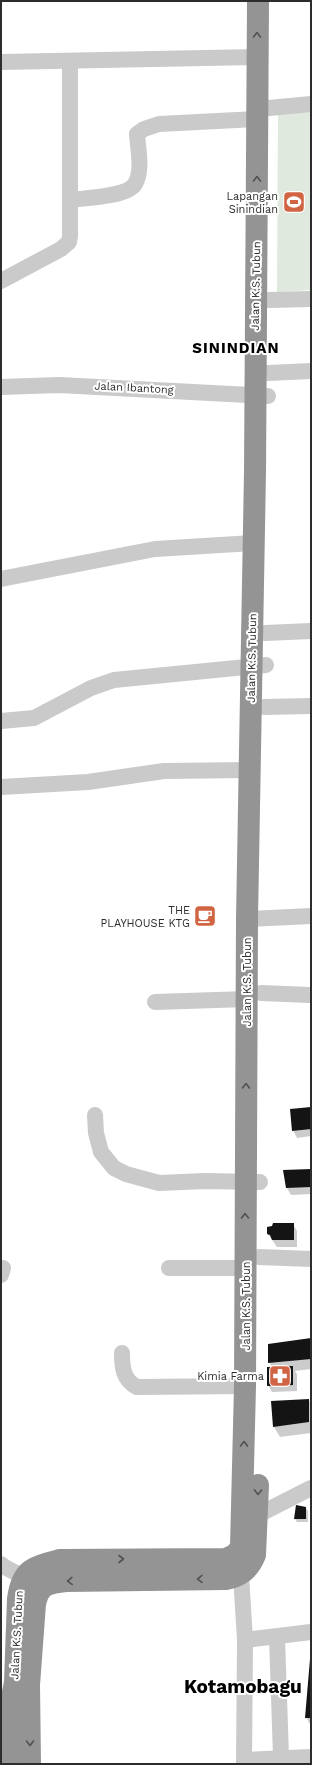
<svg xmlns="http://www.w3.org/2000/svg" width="312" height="1765" viewBox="0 0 312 1765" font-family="'Work Sans',sans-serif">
<rect width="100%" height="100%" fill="#fff"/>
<!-- green -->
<path fill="#dfe9dd" d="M311,111V290L277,292L278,114Z"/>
<!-- shadow -->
<g fill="#0003">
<path d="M311,1108V1136L297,1138L293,1130Z"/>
<path d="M311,1170V1194L291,1195L287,1188L284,1171Z"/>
<path d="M293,1224L297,1231V1247H277L268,1234Z"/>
<path d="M311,1339V1369L295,1371L297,1374V1391L272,1392L268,1385L273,1368L269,1362Z"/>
<path d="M309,1400L311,1403V1433L280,1437L274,1427Z"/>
<path d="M306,1508L308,1511V1522H297L295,1519Z"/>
<path d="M311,1658V1726L306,1717Z"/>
</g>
<!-- building -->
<g fill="#141414">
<path d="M311,1107V1129L292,1131L290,1109Z"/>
<path d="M311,1169V1187L286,1188L283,1170Z"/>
<path d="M273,1223H294V1240H272L270,1235L267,1234V1227L272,1226Z"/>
<path d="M311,1338V1359L268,1363V1344Z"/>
<path d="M293,1366V1385L267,1386V1367Z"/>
<path d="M309,1399V1422L273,1427L271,1401Z"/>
<path d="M296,1505L306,1507V1519H294Z"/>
<path d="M310,1659H311V1718H305Z"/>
</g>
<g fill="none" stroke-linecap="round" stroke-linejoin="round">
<!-- minor -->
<g stroke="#cacaca" stroke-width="16">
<path d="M1,62L257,57"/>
<path d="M258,109L311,104"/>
<path d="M70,200C85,198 127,197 135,184C143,171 138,149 137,134L144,129L159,124L257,119"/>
<path d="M1,281L61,249L69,242L70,236V61"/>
<path d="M269,300L311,299"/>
<path d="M268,373L311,371"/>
<path d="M1,387L59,385L268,396"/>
<path d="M1,579L155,549L253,543"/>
<path d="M265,633L311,631"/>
<path d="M264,707L311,706"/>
<path d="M1,721L34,718L91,688L114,680L266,665"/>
<path d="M1,787L88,782L164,771L250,770"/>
<path d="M247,919L311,916"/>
<path d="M261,993L310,995"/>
<path d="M155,1002L247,999"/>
<path d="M95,1115L96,1133L101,1152L114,1168L126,1174L159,1183L205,1181L260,1182"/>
<path d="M259,1257L311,1259"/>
<path d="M169,1268H246"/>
<path d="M1,1275L3,1268"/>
<path d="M122,1353C122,1367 123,1380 137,1387L245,1386"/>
<path d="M258,1515L311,1488"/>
<path d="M1,1564C10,1572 24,1575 34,1582"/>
<path d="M239,1564L241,1575L245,1640L244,1764"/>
<path d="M277,1637L281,1757"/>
<path d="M245,1640L311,1632"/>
<path d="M245,1760L311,1757"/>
</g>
<!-- highway -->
<g stroke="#949494" stroke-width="22">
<path d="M8,1764L9,1713L15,1682L18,1599C22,1569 33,1567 60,1560L226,1559L236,1554L241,1547L245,1386L247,919L255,472L258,1"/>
<path d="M30,1764L29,1685L35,1604C39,1584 48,1583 66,1581L226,1579C240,1576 249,1570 255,1555L258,1485"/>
</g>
</g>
<!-- one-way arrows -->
<defs><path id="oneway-chevron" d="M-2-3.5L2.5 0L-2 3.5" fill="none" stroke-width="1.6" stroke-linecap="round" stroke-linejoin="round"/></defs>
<g stroke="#515151">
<use href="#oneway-chevron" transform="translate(257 35) rotate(-89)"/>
<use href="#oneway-chevron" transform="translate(257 179) rotate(-90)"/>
<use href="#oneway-chevron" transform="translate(246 1086) rotate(-89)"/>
<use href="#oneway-chevron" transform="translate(245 1216) rotate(-91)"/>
<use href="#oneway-chevron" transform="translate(244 1444) rotate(-89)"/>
<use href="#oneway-chevron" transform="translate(258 1492) rotate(91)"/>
<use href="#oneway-chevron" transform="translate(121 1559)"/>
<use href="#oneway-chevron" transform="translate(200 1579) rotate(179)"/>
<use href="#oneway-chevron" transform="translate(70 1581) rotate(178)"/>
<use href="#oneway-chevron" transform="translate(30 1743) rotate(90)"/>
</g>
<!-- icons -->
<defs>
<g id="stadium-square" transform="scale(1.15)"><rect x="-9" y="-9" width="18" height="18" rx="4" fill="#d16443" stroke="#fff"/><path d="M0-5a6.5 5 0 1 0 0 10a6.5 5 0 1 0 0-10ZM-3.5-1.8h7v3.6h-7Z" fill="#fff"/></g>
<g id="cafe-square" transform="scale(1.15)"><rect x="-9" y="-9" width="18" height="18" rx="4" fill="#d16443" stroke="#fff"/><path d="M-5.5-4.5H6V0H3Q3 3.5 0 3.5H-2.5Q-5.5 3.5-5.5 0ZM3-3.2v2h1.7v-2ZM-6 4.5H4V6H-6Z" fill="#fff"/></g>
<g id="pharmacy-square" transform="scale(1.15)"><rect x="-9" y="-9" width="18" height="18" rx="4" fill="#d16443" stroke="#fff"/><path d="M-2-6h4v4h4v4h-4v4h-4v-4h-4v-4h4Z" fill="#fff"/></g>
</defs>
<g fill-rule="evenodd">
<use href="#stadium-square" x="294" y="202"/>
<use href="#cafe-square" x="205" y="916"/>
<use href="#pharmacy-square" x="280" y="1376"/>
</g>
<g text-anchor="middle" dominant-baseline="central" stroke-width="4" stroke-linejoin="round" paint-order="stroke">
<!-- poi labels -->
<g font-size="11" fill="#2d2d2d" stroke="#fff" text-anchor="end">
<text x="278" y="196">Lapangan<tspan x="278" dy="13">Sinindian</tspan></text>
<text x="190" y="910">THE<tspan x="190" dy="13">PLAYHOUSE KTG</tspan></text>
<text x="264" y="1376">Kimia Farma</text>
</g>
<!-- street labels -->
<g font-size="11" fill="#2d2d2d" stroke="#fff">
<text transform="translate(256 286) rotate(-89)">Jalan K.S. Tubun</text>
<text transform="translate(134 388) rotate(3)">Jalan Ibantong</text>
<text transform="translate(252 658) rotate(-89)">Jalan K.S. Tubun</text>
<text transform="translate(247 982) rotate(-90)">Jalan K.S. Tubun</text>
<text transform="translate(246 1306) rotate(-90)">Jalan K.S. Tubun</text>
<text transform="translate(17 1635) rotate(-87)">Jalan K.S. Tubun</text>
</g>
<!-- district labels -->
<g font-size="15" font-weight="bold" letter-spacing="1" fill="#000" stroke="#fff">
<text x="236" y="348">SININDIAN</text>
</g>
<!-- town labels -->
<g font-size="19" font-weight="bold" fill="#000" stroke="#fff">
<text x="243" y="1686">Kotamobagu</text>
</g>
</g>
<!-- border -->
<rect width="312" height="1765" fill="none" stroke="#2d2d2d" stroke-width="4"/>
</svg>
